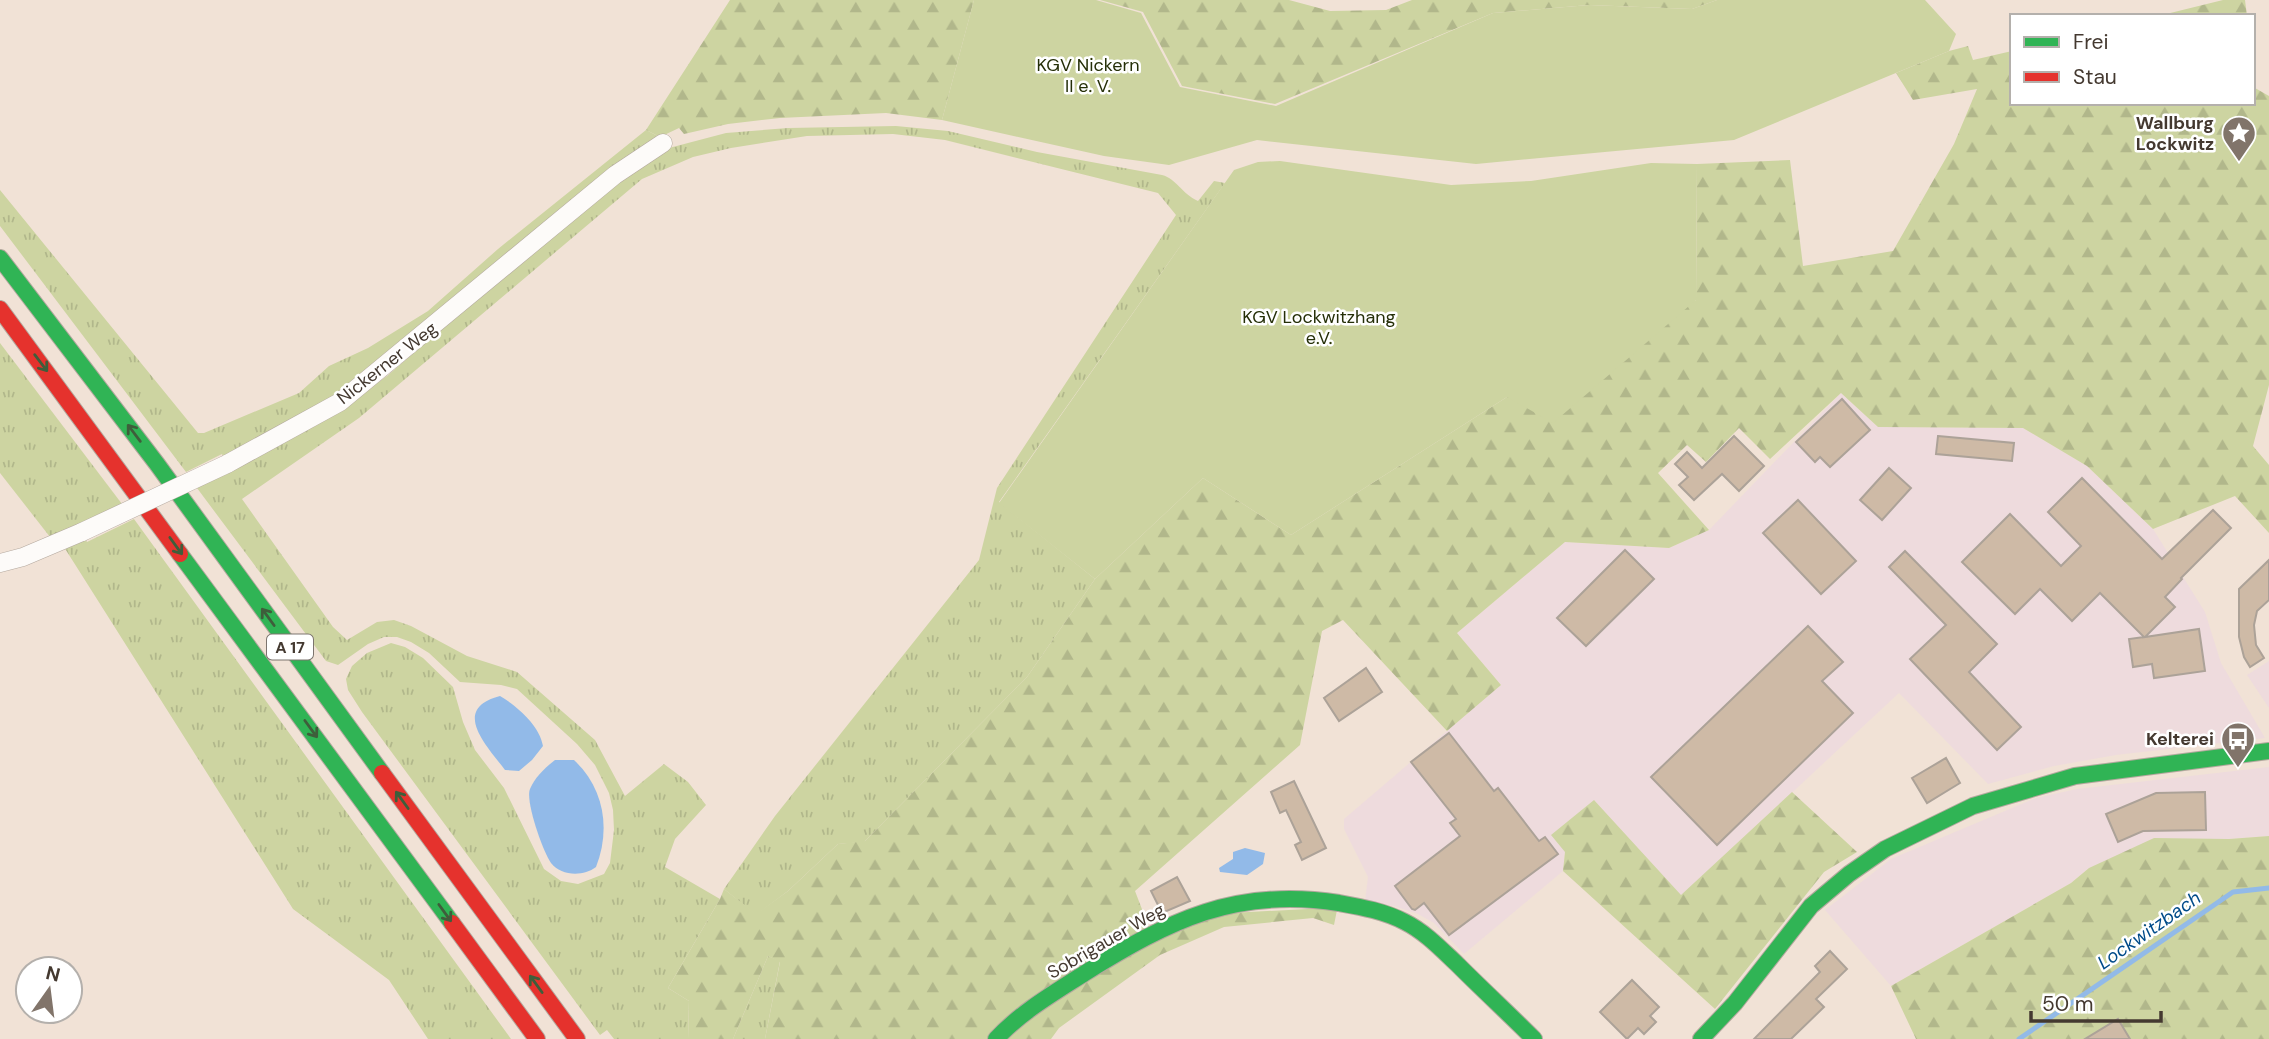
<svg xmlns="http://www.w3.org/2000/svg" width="2269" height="1039" viewBox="0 0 2269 1039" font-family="'DM Sans',sans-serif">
<defs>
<pattern id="grass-tufts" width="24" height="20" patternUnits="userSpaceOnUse" patternTransform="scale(1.75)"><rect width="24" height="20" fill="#cdd4a1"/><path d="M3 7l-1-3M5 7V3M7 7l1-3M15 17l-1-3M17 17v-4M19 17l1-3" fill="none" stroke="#b1b78b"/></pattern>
<pattern id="forest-firs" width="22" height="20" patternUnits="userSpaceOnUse" patternTransform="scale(1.75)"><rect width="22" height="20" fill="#cdd4a1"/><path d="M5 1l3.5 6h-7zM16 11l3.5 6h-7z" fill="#b1b78b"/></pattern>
</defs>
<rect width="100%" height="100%" fill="#f1e2d6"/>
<!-- commercial -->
<g fill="#eedbdd">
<path d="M1841,393L1878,427L2023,428L2087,466L2153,529L2205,612L2221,663L2265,738L2116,755L2054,766L1988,784L1899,693L1681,896L1594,800L1565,852L1563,871L1464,954L1434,923L1418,914L1394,906L1365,901L1368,877L1344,829V819L1501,685L1457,633L1565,542L1669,548L1709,530Z"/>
<path d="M2269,661V708L2247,675Z"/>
<path d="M2269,767V836L2229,839L2089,868L2071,883L1891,986L1825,910L1891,859L2036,798L2077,789Z"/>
</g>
<!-- grass -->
<g fill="url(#grass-tufts)">
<path d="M896,126L948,131L1037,152L1162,175C1177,179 1182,194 1198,201L1214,181L1225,183L999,502L1095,579L1027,677L864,842L838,844L788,891L756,915L724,889L775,816L979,560L997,488L1176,215L1158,193L945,140L893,134L807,136L731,148L693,157L642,179L359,418L242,499L333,627L347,640L377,622L394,620L411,626L467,656L517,672L595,740L625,796L664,764L688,782L706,805L675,839L665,867L720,899L668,988L689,1001L688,1039H614L607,1030L600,1035L362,712L348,690L346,679L352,666L367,653L391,643L405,647L423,658L453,687L463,722L475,750L504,788L544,869L561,881L578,884L604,874L610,863L614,830L613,810L609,793L595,765L577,744L517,689L501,685L460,682L429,653L411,642L397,637H384L368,644L338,665L326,661L197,488L230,471L229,469L317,425L387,376L525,257L625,176L669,148L726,133L788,128Z"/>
<path d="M646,130L660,137L399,346L333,396L224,458L222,454L186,472L0,226V190L198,433H204L299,393L329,366L368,348L428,311L498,249Z"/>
<path d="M0,343L122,504L50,537L0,473Z"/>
<path d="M134,519L511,1039H428L389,980L293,909L64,547L84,537L87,542Z"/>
<path d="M768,956L780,961L765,1039H733Z"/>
</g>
<!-- forest -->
<g fill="url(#forest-firs)">
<path d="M730,0H974L942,120L886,113L780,118L728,124L684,134L679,128L660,137L646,130Z"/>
<path d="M1100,0H1289L1330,11L1386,10L1412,0H1717L1692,9L1589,5L1493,13L1275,104L1182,86L1143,12Z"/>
<path d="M2223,0H2245L2247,16H2158Z"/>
<path d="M1968,46L1973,60L2012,51V103H2253V72L2255,88L2269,96V385L2253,446L2269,465V533L2235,496L2153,529L2087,466L2023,428L1878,427L1841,393L1770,459L1739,428L1706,462L1687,445L1658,473L1709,530L1669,548L1565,542L1457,633L1501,685L1447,731L1343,620L1322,631L1300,745L1135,891L1153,938L1211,914L1326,908L1337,910L1334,925L1313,918L1224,927L1160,955L1059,1028L1051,1039H765L780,962L768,956L733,1039H688L689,1001L668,988L720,899L724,889L756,914L788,891L838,844L865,841L1027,677L1095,579L1203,478L1291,535L1507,397L1696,300L1697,164L1790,160L1803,266L1893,251L1954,144L1977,89L1913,100L1896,73L1949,51Z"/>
<path d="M1792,792L1857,852L1824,872L1715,1009L1563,871L1565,852L1551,835L1594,800L1681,895Z"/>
<path d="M2269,836V1039H1916L1891,986L2071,883L2089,868L2154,838L2229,839Z"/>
</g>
<!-- garden -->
<g fill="#cdd4a1">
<path d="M974,0H1096L1141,13L1180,87L1276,106L1493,13L1589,5L1692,9L1717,0H1925L1956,34L1949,51L1734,140L1476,164L1257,140L1169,165L1104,156L942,120Z"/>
<path d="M1280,161L1451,185L1531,181L1651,163L1697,164L1696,300L1553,423L1507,397L1291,535L1203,478L1095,579L999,503L1234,170L1258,162Z"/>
</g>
<!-- water -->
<g fill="#92bae8">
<path d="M500,696C517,706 540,726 543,746L532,760L519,771L505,770C487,746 450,709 500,696Z"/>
<path d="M555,760H574C604,788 611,829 596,867C583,877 561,876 551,863C543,852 525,801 530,789C535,777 545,768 555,760Z"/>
<path d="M1245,848L1265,853L1263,864L1247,875L1220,872L1219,868L1233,859V852Z"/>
</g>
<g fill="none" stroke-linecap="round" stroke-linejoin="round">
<!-- stream -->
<path stroke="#92bae8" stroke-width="5" d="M2019,1039L2233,892L2269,888"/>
</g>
<!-- building -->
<g fill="#cebaa6" stroke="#aca298" stroke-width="2">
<path d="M1842,399L1870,430L1830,467L1820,457L1815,462L1796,442Z"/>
<path d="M1734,436L1764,466L1739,491L1722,474L1694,500L1679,485L1688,477L1675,464L1687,452L1702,468Z"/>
<path d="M1938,436L2014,443L2012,461L1936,454Z"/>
<path d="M1889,468L1911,488L1882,520L1860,500Z"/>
<path d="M2082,478L2162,559L2213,510L2231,528L2181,578L2182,579L2165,597L2175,607L2145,637L2199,629L2205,671L2154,678L2152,664L2133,667L2129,639L2144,637L2100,593L2072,621L2040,589L2015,614L1962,562L2010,514L2061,566L2081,546L2048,512Z"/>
<path d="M1798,500L1856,561L1821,594L1763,533Z"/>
<path d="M1625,550L1654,579L1586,646L1557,618Z"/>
<path d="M1905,551L1997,644L1969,672L2021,727L1997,750L1910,659L1946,625L1889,567Z"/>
<path d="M2269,560V600L2257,611L2254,625L2256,645L2264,658L2250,667L2244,657L2239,637V589Z"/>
<path d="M1808,626L1843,662L1822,681L1853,713L1717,845L1651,777Z"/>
<path d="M1366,668L1382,692L1339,721L1324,698Z"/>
<path d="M1449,733L1494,791L1498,788L1539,841L1545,837L1558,854L1449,935L1424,903L1415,910L1412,909L1395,886L1460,836L1450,823L1456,819L1411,762Z"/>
<path d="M1946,758L1960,783L1927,803L1912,778Z"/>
<path d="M1294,781L1326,848L1302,860L1295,845L1301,842L1286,810L1280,813L1271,792Z"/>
<path d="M2205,792L2206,830L2143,831L2118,842L2106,814L2156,793Z"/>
<path d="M1177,877L1190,901L1162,913L1151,891Z"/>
<path d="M1830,951L1847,969L1816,999L1824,1007L1791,1039H1754L1820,972L1815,966Z"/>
<path d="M1632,980L1659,1007L1650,1016L1656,1022L1644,1034L1638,1028L1627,1039L1600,1012Z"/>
<path d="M2118,1019L2130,1039H2085Z"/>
</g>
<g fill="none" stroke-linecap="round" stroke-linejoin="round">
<!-- street casing -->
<g stroke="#b3a89e" stroke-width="19">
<g id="street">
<path d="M227,464L340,402L615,175L663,143"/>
<path d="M0,563L23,557L82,532"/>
</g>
</g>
<!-- fast casing -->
<g stroke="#b3a89e" stroke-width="18">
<g id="fast">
<path d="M0,258L157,464L382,773"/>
<path d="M180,554L452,923"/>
<path d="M996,1039C1021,1012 1054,993 1085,973C1170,920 1236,887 1339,903C1361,907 1384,911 1405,922C1425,932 1441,949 1458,965C1483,990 1509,1014 1534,1039"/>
<path d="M1701,1039L1735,1003L1811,906L1849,874L1885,849L1973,806L2075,776L2269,751"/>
</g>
</g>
<!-- jam casing -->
<g stroke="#b3a89e" stroke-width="18">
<g id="jam">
<path d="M0,309L180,554"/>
<path d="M382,773L577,1039"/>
<path d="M452,923L537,1039"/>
</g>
</g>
<!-- street -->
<use href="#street" stroke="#fdfbf9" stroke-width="18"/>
<!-- fast -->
<use href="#fast" stroke="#30b455" stroke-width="16"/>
<!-- jam -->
<use href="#jam" stroke="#e5322d" stroke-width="16"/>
<!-- street-bridge casing -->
<g stroke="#b3a89e" stroke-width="19" stroke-linecap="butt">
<path id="street-bridge" d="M82,532L227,464"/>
</g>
<!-- street-bridge -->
<use href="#street-bridge" stroke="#fdfbf9" stroke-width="18"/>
</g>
<!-- one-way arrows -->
<defs><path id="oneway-shaft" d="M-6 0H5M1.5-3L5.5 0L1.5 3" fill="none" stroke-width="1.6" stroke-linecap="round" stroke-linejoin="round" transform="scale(1.75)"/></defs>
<g stroke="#3e5e3b">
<use href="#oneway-shaft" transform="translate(41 363) rotate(53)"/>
<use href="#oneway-shaft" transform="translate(134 433) rotate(-127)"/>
<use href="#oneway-shaft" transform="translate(176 546) rotate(54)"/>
<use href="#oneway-shaft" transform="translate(268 617) rotate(-126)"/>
<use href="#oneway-shaft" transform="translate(311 729) rotate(54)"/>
<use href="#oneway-shaft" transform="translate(402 800) rotate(-126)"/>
<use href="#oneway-shaft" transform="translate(445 913) rotate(54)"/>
<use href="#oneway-shaft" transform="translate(536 984) rotate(-126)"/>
</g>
<!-- icons -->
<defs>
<g id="sight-pin" transform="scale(1.75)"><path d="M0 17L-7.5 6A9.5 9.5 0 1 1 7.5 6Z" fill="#81746a" stroke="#fff"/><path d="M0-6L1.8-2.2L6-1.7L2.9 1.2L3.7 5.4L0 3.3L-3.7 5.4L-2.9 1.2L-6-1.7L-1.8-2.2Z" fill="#fff"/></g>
<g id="bus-pin" transform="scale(1.75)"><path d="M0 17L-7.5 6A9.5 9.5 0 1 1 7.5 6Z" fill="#81746a" stroke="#fff"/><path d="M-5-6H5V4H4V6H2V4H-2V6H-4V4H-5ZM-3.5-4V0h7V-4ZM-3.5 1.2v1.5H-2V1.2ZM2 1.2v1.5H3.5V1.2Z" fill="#fff"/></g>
</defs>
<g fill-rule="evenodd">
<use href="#sight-pin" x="2239" y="133"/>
<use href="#bus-pin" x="2238" y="739"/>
</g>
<g text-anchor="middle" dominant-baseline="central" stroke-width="5" stroke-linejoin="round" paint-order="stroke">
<!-- shield labels -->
<rect fill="#fff" stroke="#7c746e" stroke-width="2" x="267" y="634.5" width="46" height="25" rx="5"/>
<g font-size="16" font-weight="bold" fill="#443930">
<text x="290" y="647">A 17</text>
</g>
<!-- park labels -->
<g font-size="18" fill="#252f08" stroke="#fff">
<text x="1088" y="65">KGV Nickern<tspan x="1088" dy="21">II e. V.</tspan></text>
<text x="1319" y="317">KGV Lockwitzhang<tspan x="1319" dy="21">e.V.</tspan></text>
</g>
<!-- poi labels -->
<g font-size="18" font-weight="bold" fill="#443930" stroke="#fff" text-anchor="end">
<text x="2214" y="123">Wallburg<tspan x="2214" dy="21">Lockwitz</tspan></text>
<text x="2214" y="739">Kelterei</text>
</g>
<!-- street labels -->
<g font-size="18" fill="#443930" stroke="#fff">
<text transform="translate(387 363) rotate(-38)">Nickerner Weg</text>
<text transform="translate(1106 941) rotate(-30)">Sobrigauer Weg</text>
</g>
<!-- water labels -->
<g font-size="19" font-style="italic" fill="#004b89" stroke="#fff">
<text transform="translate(2149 930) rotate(-35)">Lockwitzbach</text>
</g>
</g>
<!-- legend -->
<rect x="2010" y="14" width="245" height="91" fill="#ffffff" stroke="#b4b0ac" stroke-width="2"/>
<rect x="2024" y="37" width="35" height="10" fill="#30b455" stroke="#b4b0ac" stroke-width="2"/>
<text x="2073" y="49" font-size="21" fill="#443930">Frei</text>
<rect x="2024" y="72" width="35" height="10" fill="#e5322d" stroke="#b4b0ac" stroke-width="2"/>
<text x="2073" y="84" font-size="21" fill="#443930">Stau</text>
<!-- north arrow -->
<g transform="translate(49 990) rotate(14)"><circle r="33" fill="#ffffff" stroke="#b4b0ac" stroke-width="2"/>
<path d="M0-5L12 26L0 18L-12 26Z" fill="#81746a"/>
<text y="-10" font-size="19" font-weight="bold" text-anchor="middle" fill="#443930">N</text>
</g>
<!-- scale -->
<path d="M2031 1011v10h130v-10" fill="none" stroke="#443930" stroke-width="3.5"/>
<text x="2042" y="1011" font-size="21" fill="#443930" stroke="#ffffff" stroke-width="5" paint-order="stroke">50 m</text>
</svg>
